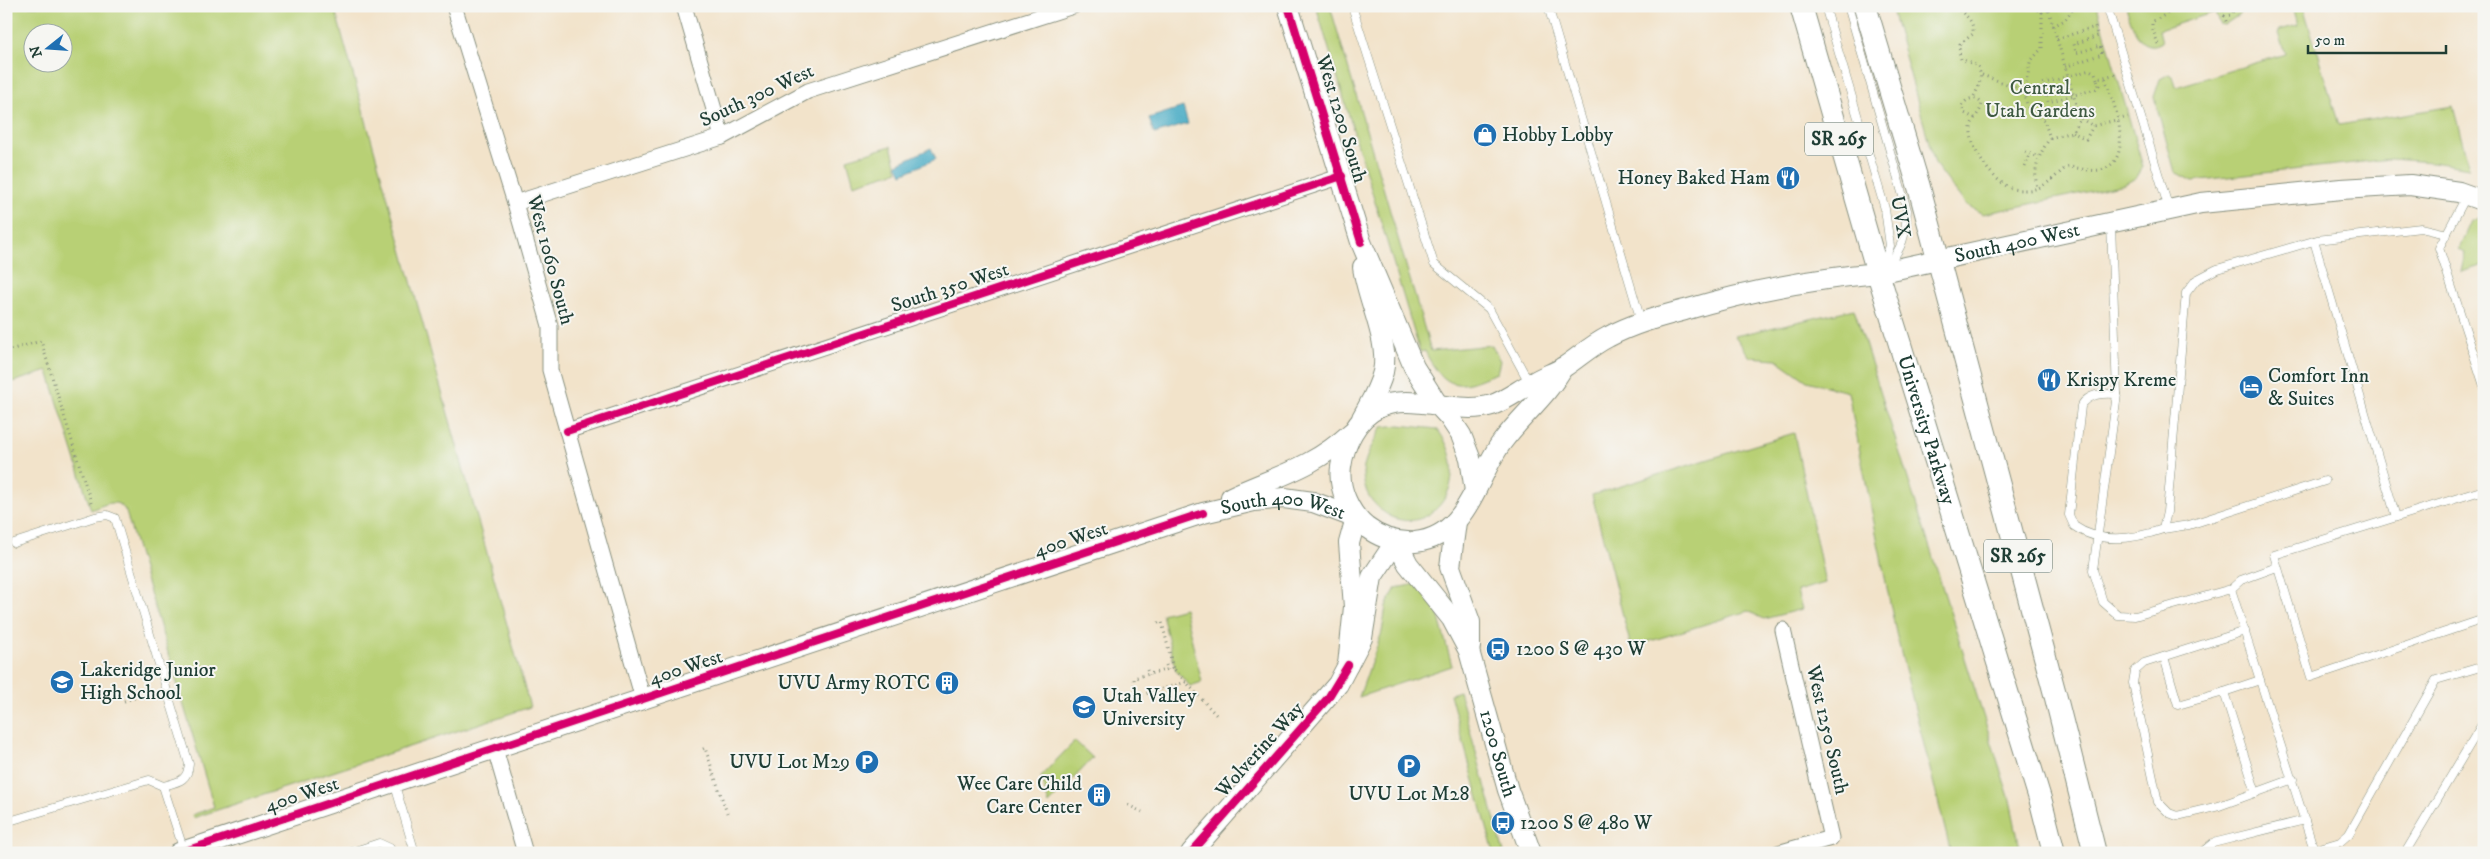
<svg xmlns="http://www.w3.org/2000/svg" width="2490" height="859" viewBox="0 0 2490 859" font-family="'IM FELL DW Pica',serif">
<rect width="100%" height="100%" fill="#f6f6f2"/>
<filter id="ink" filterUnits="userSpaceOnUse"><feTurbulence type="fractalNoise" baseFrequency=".02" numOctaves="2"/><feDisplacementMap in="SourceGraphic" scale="10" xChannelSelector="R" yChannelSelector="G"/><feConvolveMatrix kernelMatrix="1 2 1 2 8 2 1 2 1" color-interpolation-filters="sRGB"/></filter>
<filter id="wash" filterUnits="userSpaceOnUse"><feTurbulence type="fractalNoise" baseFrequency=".0096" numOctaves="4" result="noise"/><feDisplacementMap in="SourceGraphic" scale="20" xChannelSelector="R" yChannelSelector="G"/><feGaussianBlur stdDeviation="1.12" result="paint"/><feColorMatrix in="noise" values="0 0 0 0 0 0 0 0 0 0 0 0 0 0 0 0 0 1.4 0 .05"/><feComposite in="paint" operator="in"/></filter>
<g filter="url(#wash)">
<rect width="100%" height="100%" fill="#f2e3ca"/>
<!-- green -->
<g fill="#b8d075" stroke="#6c8654" fill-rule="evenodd">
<path d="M6,6H334L530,707L193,818L192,815L214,807L126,512C118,496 104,505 91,510L48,371L6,384ZM32,32H62V62H32Z"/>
<path d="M1316,6H1330L1431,351L1492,345L1500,361L1497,373C1487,376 1473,384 1462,384C1444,386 1431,364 1425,351L1420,352Z"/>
<path d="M1891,6H2097L2143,167L2137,177L2125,184L1983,214L1966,205L1935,164Z"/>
<path d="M2126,6H2242L2239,15L2224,25L2219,24L2215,12L2159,30L2162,42C2140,56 2130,21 2126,6Z"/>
<path d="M2293,6H2303L2339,125L2453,106L2469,168L2432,162L2390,159L2192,181L2175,172L2154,97L2160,79L2169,74L2173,76L2176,87L2285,54L2278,33L2280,30L2298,25Z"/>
<path d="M891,146L898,171L854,184L847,159Z"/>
<path d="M2478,218L2484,220V265L2461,272L2465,253L2458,250L2471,221Z"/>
<path d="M1854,309L2010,800L2021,853H1951L1896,633L1848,392L1807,381L1776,359L1750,357L1735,336Z"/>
<path d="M1399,425L1437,429C1482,486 1418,552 1375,504C1367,496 1363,484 1363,473C1364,457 1375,441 1382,427Z"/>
<path d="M1794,433L1825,583L1797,591L1802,609L1764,619L1748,611L1631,647L1592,495Z"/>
<path d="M1416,584L1434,599L1452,666L1359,697L1382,632L1386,606L1396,588Z"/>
<path d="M1184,608L1202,682L1190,686L1176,671L1162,614Z"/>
<path d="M1459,691L1504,853H1494L1450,694Z"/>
<path d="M1075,741L1093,758L1049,804L1041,776Z"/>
</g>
<!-- water -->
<g fill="#43a9c3" stroke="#31737c">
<path d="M1183,107L1188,124L1154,134L1149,118Z"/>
<path d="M931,148L936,159L902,174L897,164Z"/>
</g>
</g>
<g filter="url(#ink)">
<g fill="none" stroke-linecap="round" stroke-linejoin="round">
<!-- lane casing -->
<g stroke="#88907f" stroke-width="9">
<g id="lane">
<path d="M1352,6L1434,264L1489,309L1530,384"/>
<path d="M1548,6L1641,321"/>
<path d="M1825,6L1885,209L1890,246L1882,267"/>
<path d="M1848,6L1907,210C1906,233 1903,251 1885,266"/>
<path d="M2107,6L2169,209"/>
<path d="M2467,195L2439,248L2484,386"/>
<path d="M2111,224L2117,394L2093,570L2103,602L2118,615L2135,616L2231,589L2315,853"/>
<path d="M2314,241L2396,517"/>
<path d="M2117,394C2103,393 2089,393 2081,406L2069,515L2074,526C2101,545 2135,539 2163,529L2167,512L2186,293L2196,280L2217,269L2317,240L2421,228L2447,234"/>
<path d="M2484,490L2274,555L2311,677L2484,619"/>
<path d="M2163,529L2189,525L2325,481"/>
<path d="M14,543L95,517L107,515L115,518L189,764C188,781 178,782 163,786"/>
<path d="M2231,589L2241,580L2277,567"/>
<path d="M2245,631L2144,663L2135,671L2133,683L2158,802L2169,813L2177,816L2219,806L2293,779"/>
<path d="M2164,657L2178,705L2224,692L2256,793"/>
<path d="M2224,692L2260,680"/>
<path d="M394,782L415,853"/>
<path d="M6,822L149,780L163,786L184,851"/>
<path d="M349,853L379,843L390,848L391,853"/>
<path d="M2201,853L2213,843L2305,820"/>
<path d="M2303,853L2340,842L2349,834L2436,680L2484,666"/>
<path d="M2405,853L2484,721"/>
</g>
</g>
<!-- street casing -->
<g stroke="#88907f" stroke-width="17">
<g id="street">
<path d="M454,6L515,203L550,326V370L643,699"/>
<path d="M684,6L722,137"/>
<path d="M515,203L722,137L808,91L1073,6"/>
<path d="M567,431L1342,176"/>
<path d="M495,749L525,853"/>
<path d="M1778,853L1831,838L1783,630"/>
</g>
</g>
<!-- secondary casing -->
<g stroke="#88907f" stroke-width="22">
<g id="secondary">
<path d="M1288,6L1361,242L1414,367L1438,405L1449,417L1461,435L1470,458L1475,491"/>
<path id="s1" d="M1563,367C1547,396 1522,415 1502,442C1476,477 1468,537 1415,542C1397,543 1380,538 1366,527C1349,513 1338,488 1341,467C1344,444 1357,418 1378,408C1410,391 1456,416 1492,405C1507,400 1520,389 1534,382C1543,376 1555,373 1564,367C1579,357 1592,345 1608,337C1632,324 1658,317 1685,310C1748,291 1812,279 1878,273L2201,203L2341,189L2410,185L2459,192L2484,201"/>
<path d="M1362,418C1370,403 1379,389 1383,372C1390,341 1367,299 1363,267"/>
<path d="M1231,497C1277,476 1313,468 1352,432"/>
<path d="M1456,522L1450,567L1470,622V647"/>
<path id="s2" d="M1396,541L1408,564L1452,619L1469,651L1508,790L1531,853"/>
<path id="s3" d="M179,853L1203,513L1254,501L1284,498L1313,502L1356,518L1349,543L1354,607L1348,665"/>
<path d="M1191,853L1338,684L1362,638L1372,577L1396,541"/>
</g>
</g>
<!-- primary casing -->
<g stroke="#88907f" stroke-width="24">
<g id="primary">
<path id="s4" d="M1801,6L1878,273L2041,802L2054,853"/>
<path d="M1865,6L1919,187L2055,694L2095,853"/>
</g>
</g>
<!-- path -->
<g stroke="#88907f" stroke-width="3" stroke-dasharray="1 4" stroke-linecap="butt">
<path d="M1956,6C1965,17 1974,18 1973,34L1960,44L1959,52L1961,59L1978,66C1983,79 1979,86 1973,98"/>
<path d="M2028,6L2042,12L2058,6"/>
<path d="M2221,6L2227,24"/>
<path d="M2049,11L2080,118"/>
<path d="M2224,16L2231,15L2233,11L2231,6"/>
<path d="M2053,26L2065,20L2075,6"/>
<path d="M2057,39L2095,27L2098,36L2074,44L2076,53L2100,46L2102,54L2065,67"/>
<path d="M2158,44L2152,27V22L2181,6"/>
<path d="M1982,75L2018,88L2024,95L2029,110L2044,120L2050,138C2039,154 2033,168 2037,188"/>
<path d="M2097,79L2095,73L2090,70L2042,84L2048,102L2096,89L2099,85L2097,79L2116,74"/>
<path d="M2020,91L2027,81L2030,62L2042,48V12"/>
<path d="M1975,118L1964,113L1962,106C1967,97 1976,96 1982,104C1980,114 1972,118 1971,128C1969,149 1993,182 2013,189C2016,190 2024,190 2028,190C2046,189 2054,176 2067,167C2080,167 2094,174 2106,168C2135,154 2112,99 2105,77"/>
<path d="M2072,132L2086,139L2093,126"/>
<path d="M2050,138L2072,132L2080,118L2093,126L2128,117"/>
<path d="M2025,152L2039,157"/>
<path d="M2025,167L2030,154"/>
<path d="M6,351L41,341L92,506"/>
<path d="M1158,623L1162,622L1173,668"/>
<path d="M1166,665L1168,670"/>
<path d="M1147,670L1149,675"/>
<path d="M1186,682L1135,697L1134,678L1173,668L1218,717"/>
<path d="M124,701L148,694"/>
<path d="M703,749L705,748L727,813"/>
<path d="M1128,805L1142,812"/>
</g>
<!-- lane -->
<use href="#lane" stroke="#fff" stroke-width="8"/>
<!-- street -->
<use href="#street" stroke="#fff" stroke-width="15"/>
<!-- secondary -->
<use href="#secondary" stroke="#fff" stroke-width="20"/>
<!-- primary -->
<use href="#primary" stroke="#fff" stroke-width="22"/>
<!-- cycleway casing -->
<g stroke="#f6f6f2" stroke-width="11">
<g id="cycleway">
<path d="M1288,6L1361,242"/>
<path d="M567,431L1342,176"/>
<path d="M179,853L1203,513"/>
<path d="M1191,853L1328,698L1348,665"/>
</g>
</g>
<!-- cycleway -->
<use href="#cycleway" stroke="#d6006c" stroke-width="8"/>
</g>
</g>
<!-- icons -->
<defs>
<g id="shop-disc" transform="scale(1.25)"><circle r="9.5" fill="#1f6fb2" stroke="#f6f6f2"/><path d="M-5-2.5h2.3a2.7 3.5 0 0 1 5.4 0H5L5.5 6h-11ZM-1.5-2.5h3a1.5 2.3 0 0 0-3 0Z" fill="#fff"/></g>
<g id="restaurant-disc" transform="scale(1.25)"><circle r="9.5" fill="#1f6fb2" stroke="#f6f6f2"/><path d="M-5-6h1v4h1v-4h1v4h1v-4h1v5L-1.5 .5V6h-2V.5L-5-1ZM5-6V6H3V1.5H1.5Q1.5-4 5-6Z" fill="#fff"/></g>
<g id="hotel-disc" transform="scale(1.25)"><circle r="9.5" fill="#1f6fb2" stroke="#f6f6f2"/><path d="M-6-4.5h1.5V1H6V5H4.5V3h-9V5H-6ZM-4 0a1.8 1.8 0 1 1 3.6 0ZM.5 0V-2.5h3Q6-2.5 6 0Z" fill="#fff"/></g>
<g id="bus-disc" transform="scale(1.25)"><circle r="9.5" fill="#1f6fb2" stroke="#f6f6f2"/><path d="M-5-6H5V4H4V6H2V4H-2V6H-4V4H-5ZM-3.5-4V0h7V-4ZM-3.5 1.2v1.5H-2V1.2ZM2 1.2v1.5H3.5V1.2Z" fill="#fff"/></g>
<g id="school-disc" transform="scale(1.25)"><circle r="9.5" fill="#1f6fb2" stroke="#f6f6f2"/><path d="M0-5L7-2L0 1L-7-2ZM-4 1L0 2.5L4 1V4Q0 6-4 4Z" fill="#fff"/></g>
<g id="building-disc" transform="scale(1.25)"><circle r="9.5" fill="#1f6fb2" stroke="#f6f6f2"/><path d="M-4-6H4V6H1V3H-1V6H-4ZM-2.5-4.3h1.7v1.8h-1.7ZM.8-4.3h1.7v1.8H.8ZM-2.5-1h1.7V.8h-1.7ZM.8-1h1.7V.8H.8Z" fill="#fff"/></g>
<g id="university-disc" transform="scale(1.25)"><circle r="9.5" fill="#1f6fb2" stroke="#f6f6f2"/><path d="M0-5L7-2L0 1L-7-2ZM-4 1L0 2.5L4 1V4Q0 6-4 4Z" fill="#fff"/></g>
<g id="parking-disc" transform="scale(1.25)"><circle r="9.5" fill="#1f6fb2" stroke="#f6f6f2"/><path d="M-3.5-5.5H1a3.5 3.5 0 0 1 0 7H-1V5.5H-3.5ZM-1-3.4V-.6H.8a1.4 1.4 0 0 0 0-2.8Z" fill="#fff"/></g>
</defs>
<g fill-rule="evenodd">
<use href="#shop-disc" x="1485" y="135"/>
<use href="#restaurant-disc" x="1788" y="178"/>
<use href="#restaurant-disc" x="2049" y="380"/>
<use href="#hotel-disc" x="2251" y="387"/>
<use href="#bus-disc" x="1498" y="649"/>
<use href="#school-disc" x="62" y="682"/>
<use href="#building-disc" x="947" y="683"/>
<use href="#university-disc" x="1084" y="707"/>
<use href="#parking-disc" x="867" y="762"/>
<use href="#parking-disc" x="1409" y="766"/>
<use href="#building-disc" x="1099" y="795"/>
<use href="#bus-disc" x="1503" y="823"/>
</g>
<g text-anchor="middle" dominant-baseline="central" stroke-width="4" stroke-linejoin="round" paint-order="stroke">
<!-- shield labels -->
<g fill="#f6f6f2" stroke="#60746d" stroke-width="1">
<rect x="1805" y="122.5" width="68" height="33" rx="4"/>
<rect x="1984" y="539.5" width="68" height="33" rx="4"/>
</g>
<g font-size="19" font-weight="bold" fill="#1f3d34">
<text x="1839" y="139">SR 265</text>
<text x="2018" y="556">SR 265</text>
</g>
<!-- park labels -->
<g font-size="20" fill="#3e5a41" stroke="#f6f6f2">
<text x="2040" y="88">Central<tspan x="2040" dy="23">Utah Gardens</tspan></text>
</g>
<!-- street labels -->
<g font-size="20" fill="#1f3d34" stroke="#f6f6f2">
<text transform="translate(757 96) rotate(-25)">South 300 West</text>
<text transform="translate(1341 119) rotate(73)">West 1200 South</text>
<text transform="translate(1900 217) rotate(80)">UVX</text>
<text stroke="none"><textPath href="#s1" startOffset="1099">South 400 West</textPath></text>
<text transform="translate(550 260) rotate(75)">West 1060 South</text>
<text transform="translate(950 288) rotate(-18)">South 350 West</text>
<text stroke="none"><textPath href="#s4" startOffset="442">University Parkway</textPath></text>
<text stroke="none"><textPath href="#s3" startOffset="1161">South 400 West</textPath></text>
<text transform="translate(1071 540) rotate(-18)">400 West</text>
<text transform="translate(686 668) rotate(-18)">400 West</text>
<text transform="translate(1827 730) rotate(77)">West 1250 South</text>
<text transform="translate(1260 750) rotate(-48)">Wolverine Way</text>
<text stroke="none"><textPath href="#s2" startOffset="239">1200 South</textPath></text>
<text transform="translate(302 795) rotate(-18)">400 West</text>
</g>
<!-- poi labels -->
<g font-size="20" fill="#1f3d34" stroke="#f6f6f2" text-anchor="start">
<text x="1502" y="135">Hobby Lobby</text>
<text x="1770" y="178" text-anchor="end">Honey Baked Ham</text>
<text x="2268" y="376">Comfort Inn<tspan x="2268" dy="23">&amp; Suites</tspan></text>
<text x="2066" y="380">Krispy Kreme</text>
<text x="1516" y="649">1200 S @ 430 W</text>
<text x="80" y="670">Lakeridge Junior<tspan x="80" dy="23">High School</tspan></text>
<text x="930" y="683" text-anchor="end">UVU Army ROTC</text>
<text x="1102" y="696">Utah Valley<tspan x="1102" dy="23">University</tspan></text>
<text x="850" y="762" text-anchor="end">UVU Lot M29</text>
<text x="1082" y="784" text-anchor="end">Wee Care Child<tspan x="1082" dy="23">Care Center</tspan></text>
<text x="1409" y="794" text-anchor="middle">UVU Lot M28</text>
<text x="1520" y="823">1200 S @ 480 W</text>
</g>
</g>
<!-- margin -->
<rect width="2490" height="859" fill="none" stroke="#f6f6f2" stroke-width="25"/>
<!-- north arrow -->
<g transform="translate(48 48) rotate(253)"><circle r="24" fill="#f6f6f2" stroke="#a0aca6"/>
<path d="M0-4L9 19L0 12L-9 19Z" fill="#1f6fb2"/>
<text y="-8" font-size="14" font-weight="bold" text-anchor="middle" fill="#1f3d34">N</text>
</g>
<!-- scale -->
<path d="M2308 45v8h138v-8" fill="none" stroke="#1f3d34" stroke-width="2.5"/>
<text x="2315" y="45" font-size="15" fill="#1f3d34" stroke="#f6f6f2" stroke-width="4" paint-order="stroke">50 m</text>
</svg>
